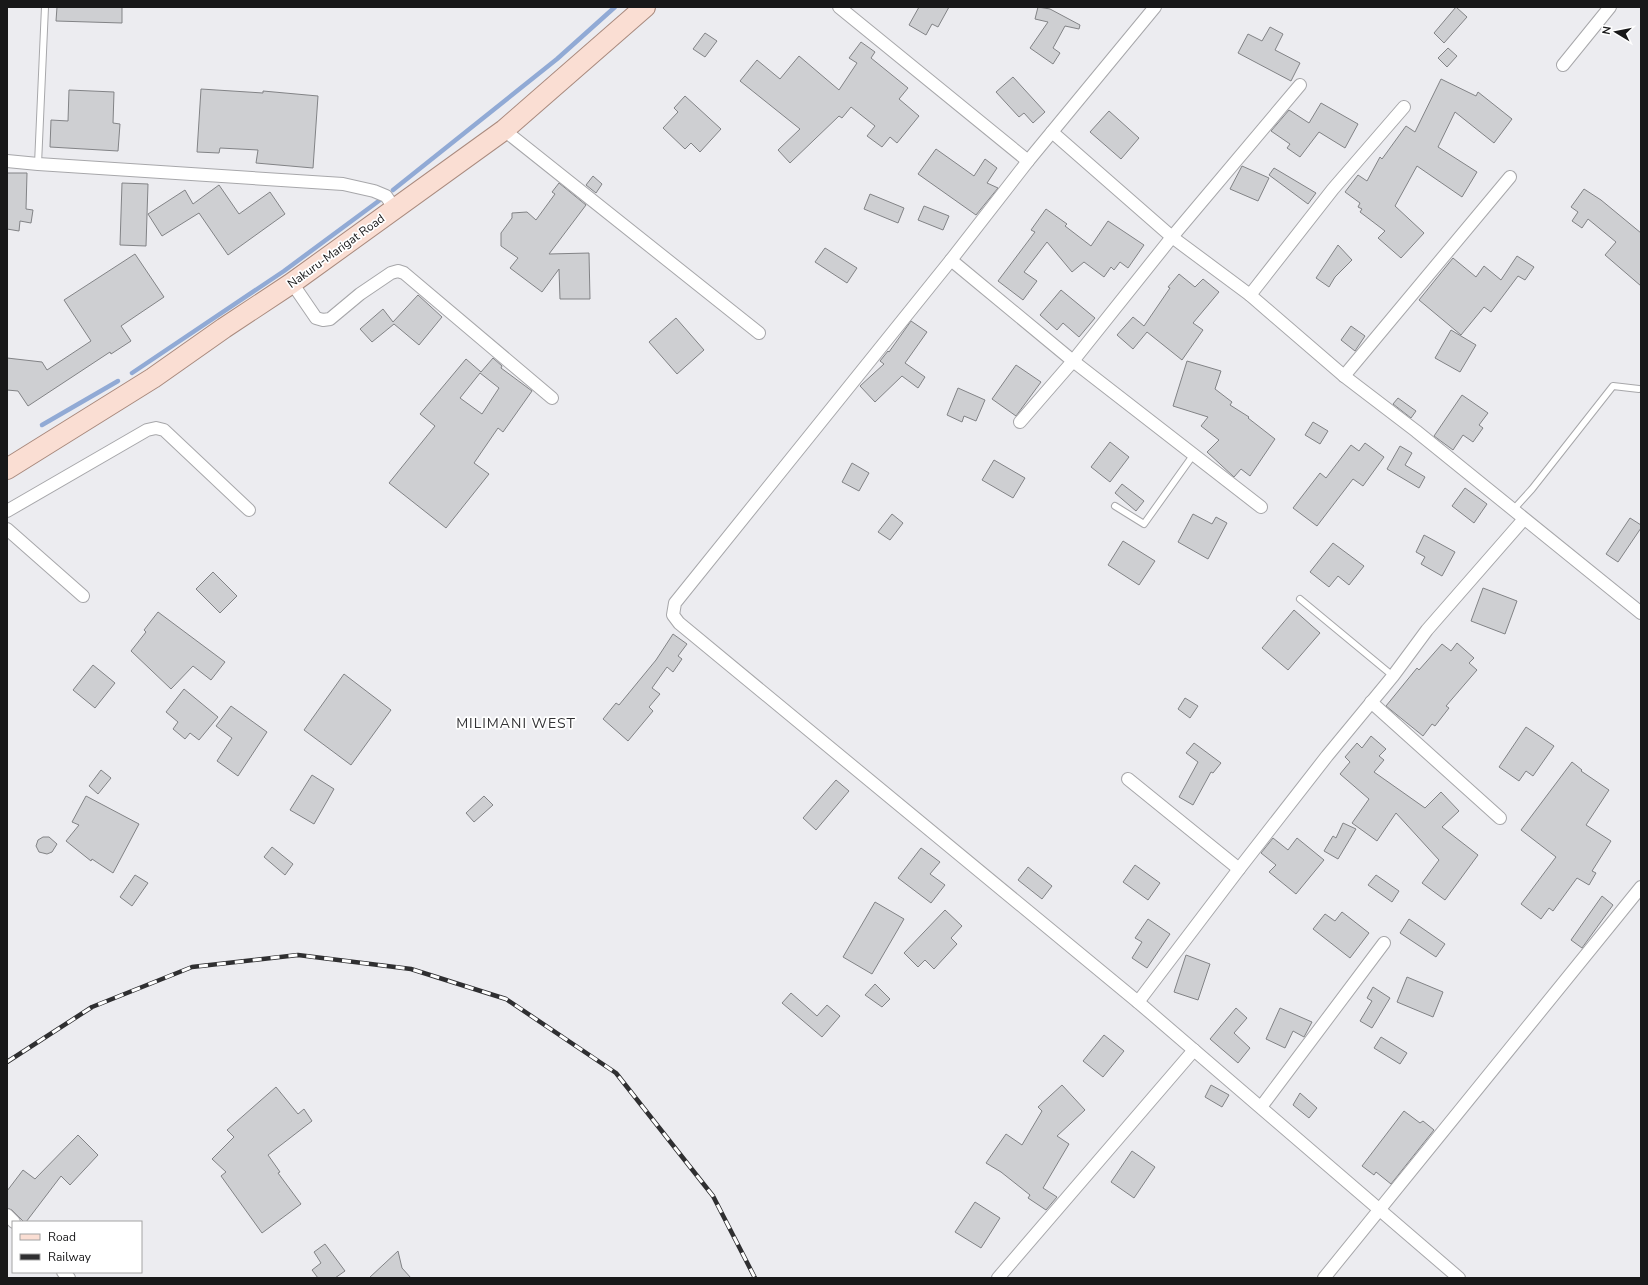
<svg xmlns="http://www.w3.org/2000/svg" width="1648" height="1285" viewBox="0 0 1648 1285" font-family="'Nunito Sans',sans-serif">
<rect width="100%" height="100%" fill="#ececf0"/>
<g fill="none" stroke-linecap="round" stroke-linejoin="round">
<!-- stream -->
<g stroke="#91aad5" stroke-width="4.5">
<path d="M393,190L557,59L615,7"/>
<path d="M132,373L284,271L380,200"/>
<path d="M42,425L118,381"/>
</g>
</g>
<!-- building -->
<g fill="#cecfd2" stroke="#828386" fill-rule="evenodd">
<path d="M57,7H122V23L56,21Z"/>
<path d="M919,7H949L938,27L932,24L926,35L909,25Z"/>
<path d="M1038,7L1050,9L1080,25L1079,29L1065,26L1053,48L1060,53L1053,64L1030,48L1048,22L1035,19Z"/>
<path d="M1456,7L1467,17L1444,43L1434,33Z"/>
<path d="M1270,27L1283,34L1275,50L1300,63L1291,81L1238,53L1248,34L1262,41Z"/>
<path d="M705,33L717,41L705,57L693,49Z"/>
<path d="M861,42L875,52L871,58L908,88L899,99L919,116L897,143L890,137L882,147L867,136L875,126L851,107L842,118L839,116L790,163L778,150L800,129L740,81L757,60L780,79L799,56L839,90L857,63L849,58Z"/>
<path d="M1448,48L1457,56L1447,67L1438,58Z"/>
<path d="M1013,77L1045,112L1033,123L1024,113L1019,117L996,92Z"/>
<path d="M1441,79L1476,96L1478,92L1512,119L1494,143L1455,112L1438,147L1477,172L1462,197L1417,166L1395,206L1424,233L1401,258L1378,238L1385,231L1360,212L1362,209L1358,207L1360,203L1345,192L1358,175L1367,181L1380,157L1382,159L1406,126L1415,132Z"/>
<path d="M201,89L263,93V91L318,96L313,168L256,163L258,150L220,148L219,153L197,152Z"/>
<path d="M69,90L114,92L113,123L120,124L118,151L50,147L51,120L68,121Z"/>
<path d="M685,96L721,129L700,152L691,143L685,149L663,128L678,112L674,108Z"/>
<path d="M1321,103L1358,124L1345,148L1319,132L1300,157L1287,148L1290,144L1271,131L1289,110L1309,123Z"/>
<path d="M1109,111L1139,138L1121,159L1090,132Z"/>
<path d="M936,149L974,176L985,159L997,168L987,183L998,188L976,215L918,174Z"/>
<path d="M1242,166L1269,178L1258,201L1230,189Z"/>
<path d="M1274,168L1316,193L1308,204L1269,175Z"/>
<path d="M7,173H27L26,209L33,210L31,223L20,221L19,231L7,229Z"/>
<path d="M593,176L602,184L596,193L586,185Z"/>
<path d="M122,183L148,184L146,246L120,245Z"/>
<path d="M559,183L586,205L549,254L589,253L590,299H560L559,269L542,292L510,268L518,258L501,246V233L512,218V213L527,212L536,220L555,194L552,192Z"/>
<path d="M219,185L239,214L270,192L285,214L228,255L199,213L162,236L148,214L185,190L193,204Z"/>
<path d="M1584,189L1601,200L1641,233V286L1605,255L1616,242L1588,219L1582,228L1572,221L1578,212L1571,207Z"/>
<path d="M870,194L904,208L898,223L864,209Z"/>
<path d="M924,206L949,216L943,230L918,220Z"/>
<path d="M1046,209L1067,224L1065,226L1091,246L1108,221L1144,245L1128,268L1120,262L1114,270L1111,267L1104,277L1084,262L1072,272L1047,242L1024,272L1037,281L1023,300L998,281L1035,232L1031,230Z"/>
<path d="M1338,245L1352,260L1335,277L1329,287L1316,278Z"/>
<path d="M825,248L857,268L847,283L815,262Z"/>
<path d="M135,254L164,297L121,326L131,341L111,354L110,352L28,406L18,391L7,390V358L42,362L47,370L91,341L64,300Z"/>
<path d="M1517,256L1534,267L1525,280L1518,276L1491,312L1484,307L1461,335L1419,300L1453,258L1476,277L1484,266L1501,280Z"/>
<path d="M1179,274L1195,287L1203,279L1219,292L1193,323L1203,330L1182,360L1147,332L1133,349L1117,335L1133,317L1144,326L1170,288L1168,287Z"/>
<path d="M1061,290L1095,318L1079,337L1063,323L1057,330L1040,315Z"/>
<path d="M418,295L442,317L419,345L394,324L372,342L360,329L383,309L393,322Z"/>
<path d="M676,318L704,350L677,374L649,342Z"/>
<path d="M911,321L927,332L905,363L925,377L918,388L902,376L875,402L860,386L884,364L880,361L888,351L889,352Z"/>
<path d="M1351,326L1365,336L1355,351L1341,340Z"/>
<path d="M1451,330L1476,345L1460,372L1435,358Z"/>
<path d="M493,358L502,366L501,368L532,391L503,432L498,428L474,463L489,474L446,528L389,483L435,426L420,414L466,359L481,372ZM480,373L499,388L482,414L460,398Z"/>
<path d="M1187,361L1221,371L1215,389L1232,402L1230,405L1249,417L1248,418L1275,439L1250,476L1241,469L1234,477L1207,452L1219,440L1201,426L1208,417L1173,406Z"/>
<path d="M1016,365L1041,382L1016,416L992,399Z"/>
<path d="M958,388L985,400L976,421L964,416L962,422L947,415Z"/>
<path d="M1462,395L1488,413L1479,425L1483,428L1473,442L1463,435L1453,450L1434,436Z"/>
<path d="M1398,398L1416,411L1411,418L1393,404Z"/>
<path d="M1313,422L1328,431L1320,444L1305,435Z"/>
<path d="M1110,442L1129,457L1110,482L1091,467Z"/>
<path d="M1365,443L1384,457L1363,486L1353,479L1317,526L1293,508L1320,473L1326,478L1351,445L1359,451Z"/>
<path d="M1400,446L1412,453L1405,465L1425,477L1419,488L1387,469Z"/>
<path d="M994,460L1025,478L1013,498L982,480Z"/>
<path d="M852,463L869,473L859,491L842,482Z"/>
<path d="M1122,484L1144,501L1136,511L1115,493Z"/>
<path d="M1465,488L1487,504L1474,523L1452,506Z"/>
<path d="M892,514L903,523L890,540L878,532Z"/>
<path d="M1193,514L1212,524L1216,517L1227,523L1208,559L1178,542Z"/>
<path d="M1630,518L1641,525V528L1618,562L1606,554Z"/>
<path d="M1424,535L1455,552L1442,576L1421,564L1425,557L1416,552Z"/>
<path d="M1123,541L1155,561L1139,585L1108,565Z"/>
<path d="M1333,543L1364,566L1349,585L1338,576L1329,587L1310,572Z"/>
<path d="M213,572L237,596L220,613L196,589Z"/>
<path d="M1483,588L1517,601L1505,634L1471,621Z"/>
<path d="M1294,610L1320,633L1288,670L1262,648Z"/>
<path d="M158,612L225,662L211,680L193,666L171,689L131,651L146,632L144,630Z"/>
<path d="M673,634L687,644L678,656L682,659L673,672L667,667L652,688L660,694L649,707L653,711L628,741L603,719L616,703L619,705L656,660Z"/>
<path d="M1457,643L1474,658L1469,663L1477,670L1446,706L1449,708L1435,726L1432,724L1423,736L1386,706L1417,668L1419,670L1442,644L1451,651Z"/>
<path d="M93,665L115,683L95,708L73,690Z"/>
<path d="M344,674L391,710L351,765L304,730Z"/>
<path d="M184,689L218,717L199,740L190,733L185,739L173,729L178,722L166,712Z"/>
<path d="M1185,698L1198,706L1190,718L1178,709Z"/>
<path d="M231,706L267,732L238,776L217,761L232,738L216,726Z"/>
<path d="M1526,727L1554,746L1533,776L1526,771L1519,781L1499,767Z"/>
<path d="M1371,736L1386,749L1379,756L1384,760L1374,772L1425,808L1441,792L1459,811L1442,827L1478,855L1445,900L1422,883L1439,860L1396,813L1377,841L1352,823L1369,799L1340,774L1350,762L1345,757L1357,743L1362,748Z"/>
<path d="M1194,743L1221,763L1213,773L1211,772L1193,805L1179,797L1198,762L1186,753Z"/>
<path d="M1572,762L1582,770L1581,771L1609,790L1586,825L1611,841L1592,871L1596,873L1589,885L1577,878L1553,911L1549,908L1541,919L1521,904L1556,857L1521,830Z"/>
<path d="M101,770L111,778L98,794L89,786Z"/>
<path d="M312,775L334,789L314,824L290,810Z"/>
<path d="M836,780L849,791L816,830L803,818Z"/>
<path d="M86,796L139,824L113,873L92,859L91,861L66,841L79,825L72,822Z"/>
<path d="M484,796L493,805L474,822L466,813Z"/>
<path d="M1343,823L1356,829L1338,859L1324,851L1333,836L1336,838Z"/>
<path d="M43,837H49L57,844L52,852L47,854L39,852L36,846L38,840Z"/>
<path d="M1273,838L1288,850L1297,838L1324,860L1296,894L1269,872L1276,865L1261,853Z"/>
<path d="M272,847L293,864L285,875L264,857Z"/>
<path d="M921,848L940,862L930,874L945,885L931,903L898,878Z"/>
<path d="M1135,865L1160,883L1148,900L1123,882Z"/>
<path d="M1028,867L1052,886L1042,899L1018,880Z"/>
<path d="M135,875L148,883L132,906L120,897Z"/>
<path d="M1376,875L1399,891L1392,902L1368,885Z"/>
<path d="M1602,896L1613,905L1582,948L1571,940Z"/>
<path d="M875,902L904,919L872,974L843,957Z"/>
<path d="M945,910L962,926L951,938L957,944L934,969L925,960L918,967L904,953Z"/>
<path d="M1342,912L1369,933L1350,958L1313,929L1325,914L1335,921Z"/>
<path d="M1148,919L1170,934L1147,968L1132,958L1142,942L1135,938Z"/>
<path d="M1409,919L1445,944L1436,957L1400,933Z"/>
<path d="M1186,955L1210,964L1198,1000L1174,992Z"/>
<path d="M1407,977L1443,992L1433,1017L1397,1002Z"/>
<path d="M875,984L890,999L882,1007L865,995Z"/>
<path d="M1373,987L1390,998L1372,1028L1360,1021L1372,1001L1367,998Z"/>
<path d="M791,993L817,1016L827,1005L840,1016L822,1037L782,1003Z"/>
<path d="M1236,1008L1247,1018L1234,1033L1250,1048L1238,1063L1210,1039Z"/>
<path d="M1280,1008L1312,1022L1304,1037L1293,1031L1285,1048L1266,1039Z"/>
<path d="M1104,1035L1124,1051L1103,1077L1083,1061Z"/>
<path d="M1381,1037L1407,1053L1400,1064L1374,1048Z"/>
<path d="M1062,1085L1085,1110L1057,1136L1069,1144L1043,1188L1057,1197L1046,1210L1028,1198L1030,1195L1001,1172L986,1163L1006,1134L1022,1145L1042,1111L1038,1107Z"/>
<path d="M1211,1085L1229,1095L1222,1107L1205,1097Z"/>
<path d="M276,1087L298,1114L304,1109L312,1121L268,1155L280,1172L278,1173L301,1204L262,1233L221,1176L226,1172L212,1159L234,1137L227,1130Z"/>
<path d="M1300,1093L1317,1108L1309,1118L1293,1105Z"/>
<path d="M1404,1111L1420,1123L1423,1121L1434,1130L1391,1184L1376,1172L1374,1175L1362,1166Z"/>
<path d="M78,1135L98,1155L70,1185L61,1176L26,1222H24L12,1210L7,1208V1191L23,1170L35,1179Z"/>
<path d="M1132,1151L1155,1167L1134,1198L1111,1182Z"/>
<path d="M975,1202L1000,1218L981,1248L955,1232Z"/>
<path d="M325,1244L345,1271L335,1278H318L312,1270L321,1263L314,1252Z"/>
<path d="M398,1251L402,1268L411,1278H369Z"/>
</g>
<g fill="none" stroke-linecap="round" stroke-linejoin="round">
<!-- service casing -->
<g stroke="#a7a7aa" stroke-width="8">
<g id="service">
<path d="M38,164L45,7"/>
<path d="M1115,506L1144,524L1194,454"/>
<path d="M1513,510L1532,489L1613,386L1639,389"/>
<path d="M1300,599L1393,676"/>
</g>
</g>
<!-- minor casing -->
<g stroke="#a7a7aa" stroke-width="14">
<g id="minor">
<path d="M839,7L1028,161"/>
<path d="M1155,7L1028,161L951,260L675,603L673,615L679,623L1138,1002L1459,1278"/>
<path d="M1563,65L1610,7"/>
<path d="M1404,107L1333,189L1250,295L1344,376L1416,431L1641,613"/>
<path d="M504,130L759,333"/>
<path d="M1052,132L1172,237L1300,85"/>
<path d="M7,161L38,164L343,184L374,191L386,196L395,209"/>
<path d="M951,260L1073,361L1172,237L1250,295"/>
<path d="M292,283L316,318L323,320L330,319L360,294L391,273L398,271L404,273L552,398"/>
<path d="M1344,376L1510,177"/>
<path d="M1020,422L1073,361L1261,507"/>
<path d="M7,511L147,430L156,428L164,430L249,510"/>
<path d="M7,529L83,596"/>
<path d="M1371,702L1500,818"/>
<path d="M1128,779L1239,869"/>
<path d="M1138,1002L1239,869L1327,756L1393,676L1427,630L1524,519"/>
<path d="M1261,1107L1384,943"/>
<path d="M7,1215L14,1222"/>
<path d="M63,1272L69,1278"/>
<path d="M998,1278L1194,1050"/>
<path d="M1324,1278L1641,887"/>
</g>
</g>
<!-- primary casing -->
<g stroke="#a98a7e" stroke-width="22">
<path id="primary" d="M7,469L153,378L224,328L292,283L504,130L645,7"/>
</g>
<!-- service -->
<use href="#service" stroke="#fff" stroke-width="6"/>
<!-- minor -->
<use href="#minor" stroke="#fff" stroke-width="12"/>
<!-- primary -->
<use href="#primary" stroke="#faded3" stroke-width="20"/>
<!-- rail casing -->
<g stroke="#2f2f31" stroke-width="4.5">
<path id="rail" d="M7,1062L92,1007L192,967L298,955L411,969L506,999L616,1073L713,1196L755,1278"/>
</g>
<!-- rail -->
<use href="#rail" stroke="#fff" stroke-width="3" stroke-dasharray="9" stroke-linecap="butt"/>
</g>
<g text-anchor="middle" dominant-baseline="central" stroke-width="3.5" stroke-linejoin="round" paint-order="stroke">
<!-- street labels -->
<g font-size="12" fill="#181819" stroke="#fff">
<text transform="translate(336 251) rotate(-36)">Nakuru-Marigat Road</text>
</g>
<!-- quarter labels -->
<g font-size="14" letter-spacing="1" fill="#313134" stroke="#fff">
<text x="516" y="723">MILIMANI WEST</text>
</g>
</g>
<!-- border -->
<rect width="1648" height="1285" fill="none" stroke="#181819" stroke-width="16"/>
<!-- legend -->
<rect x="12" y="1221" width="130" height="52" fill="#ffffff" stroke="#a3a3a3"/>
<rect x="20" y="1234" width="20" height="6" fill="#faded3" stroke="#a3a3a3"/>
<text x="48" y="1241" font-size="12" fill="#181819">Road</text>
<rect x="20" y="1254" width="20" height="6" fill="#2f2f31" stroke="#a3a3a3"/>
<text x="48" y="1261" font-size="12" fill="#181819">Railway</text>
<!-- north arrow -->
<g transform="translate(1616 32) rotate(280)" stroke="#ffffff" stroke-width="3" paint-order="stroke">
<path d="M0-3L7 15L0 10L-7 15Z" fill="#181819"/>
<text y="-6" font-size="11" font-weight="bold" text-anchor="middle" fill="#181819">N</text>
</g>
</svg>
